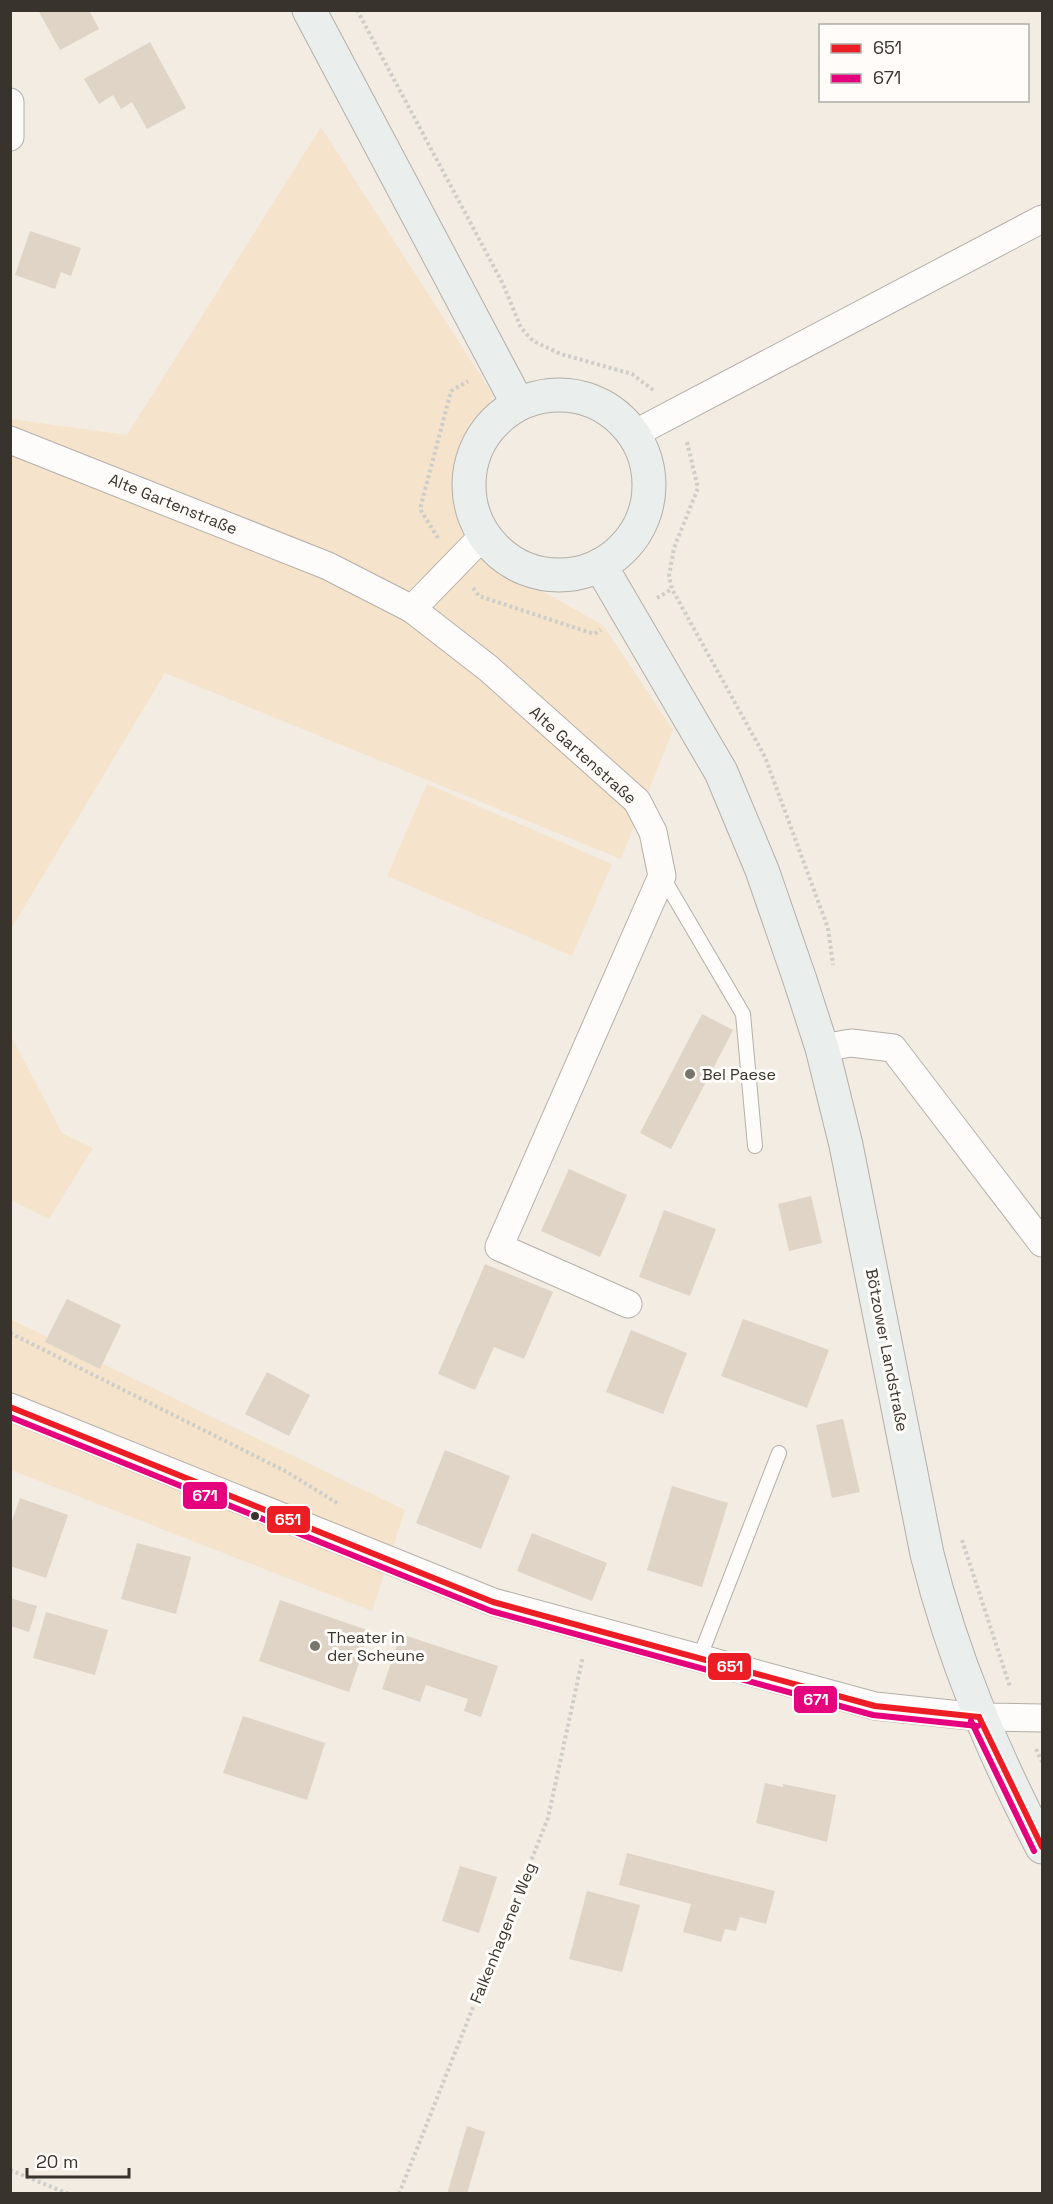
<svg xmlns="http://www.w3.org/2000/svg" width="1053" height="2204" viewBox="0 0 1053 2204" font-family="'Space Grotesk',sans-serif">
<rect width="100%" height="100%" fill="#f3ece3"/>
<!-- green -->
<g fill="#f5e3cc">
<path d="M321,127L493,395L472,436L460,489L480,557L603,625L673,730L621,859L165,673L11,929V419L127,435Z"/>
<path d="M427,784L612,864L572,956L387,876Z"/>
<path d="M10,1034L62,1133L93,1148L49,1219L11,1200Z"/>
<path d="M10,1319L405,1510L372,1611L11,1470Z"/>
</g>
<!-- building -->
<g fill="#dfd4c6">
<path d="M38,10H89L99,29L60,50Z"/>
<path d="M150,42L186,108L147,129L132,102L121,109L113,95L99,104L84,79Z"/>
<path d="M30,231L81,248L71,276L61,272L55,289L15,275Z"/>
<path d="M702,1014L733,1030L671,1149L640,1133Z"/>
<path d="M569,1169L627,1195L600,1257L541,1231Z"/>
<path d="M811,1196L822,1243L789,1251L778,1204Z"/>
<path d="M664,1210L716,1229L690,1296L639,1277Z"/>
<path d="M485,1264L553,1292L524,1359L494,1347L475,1390L438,1374Z"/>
<path d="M67,1299L121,1325L100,1369L45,1342Z"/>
<path d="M743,1319L829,1350L807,1408L721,1376Z"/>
<path d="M631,1330L687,1353L663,1414L606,1392Z"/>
<path d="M267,1372L310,1395L289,1436L245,1414Z"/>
<path d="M843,1419L860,1492L832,1498L816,1425Z"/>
<path d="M445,1450L510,1476L481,1549L416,1523Z"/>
<path d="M672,1486L728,1503L702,1587L647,1570Z"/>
<path d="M20,1498L68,1515L46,1578L10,1566V1526Z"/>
<path d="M532,1533L607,1563L592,1601L517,1571Z"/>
<path d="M137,1543L191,1557L176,1614L121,1599Z"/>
<path d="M10,1598L37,1606L29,1632L10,1626Z"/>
<path d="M280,1600L370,1631L349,1692L259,1661Z"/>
<path d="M46,1612L108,1630L95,1675L33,1658Z"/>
<path d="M401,1634L498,1666L481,1717L464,1711L468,1699L426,1685L420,1702L382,1689Z"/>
<path d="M243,1716L325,1743L307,1800L223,1773Z"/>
<path d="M765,1783L783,1787V1784L836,1795L827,1842L756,1823Z"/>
<path d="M627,1853L775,1891L766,1924L740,1917L736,1931L725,1929L721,1942L683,1932L691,1904L619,1885Z"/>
<path d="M460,1866L497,1877L479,1933L442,1921Z"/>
<path d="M587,1891L640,1905L622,1972L569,1959Z"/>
<path d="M467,2126L485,2132L467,2194H447Z"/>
</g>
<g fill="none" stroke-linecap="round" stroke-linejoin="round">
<!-- service casing -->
<g stroke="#b4afa8" stroke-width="16">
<g id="service">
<path d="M662,876L743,1014L755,1146"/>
<path d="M699,1659L779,1453"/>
</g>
</g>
<!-- minor casing -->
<g stroke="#b4afa8" stroke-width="29">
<g id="minor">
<path d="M10,102V137"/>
<path d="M634,434L1042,219"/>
<path d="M10,440L328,566L412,609L488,668L637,801L653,832L662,876L499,1247L628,1304"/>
<path d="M412,609L483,536"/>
<path d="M822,1048L851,1043L893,1048L1042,1243"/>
<path d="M10,1407L493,1602L875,1706L979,1717L1042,1718"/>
</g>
</g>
<!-- secondary casing -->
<g stroke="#b4afa8" stroke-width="35">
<g id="secondary">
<path d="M309,10L518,404"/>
<circle cx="559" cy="485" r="90"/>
<path d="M600,565L721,772L762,870L800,980L822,1048L846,1145L927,1554C953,1659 993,1752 1042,1847"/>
</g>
</g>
<!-- path -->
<g stroke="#cfcdc9" stroke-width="4" stroke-dasharray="3 3" stroke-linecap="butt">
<path d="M357,10L503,284L521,328L533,341L561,354L632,374L653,390"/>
<path d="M687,442L698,488L674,548L669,576L672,589L765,757L828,928L833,965"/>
<path d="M438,538L420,509L451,391L468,381"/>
<path d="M473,588L479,596L594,634L601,630"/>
<path d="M657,598L672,589"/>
<path d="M10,1333L287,1472L337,1503"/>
<path d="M962,1540L1010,1687"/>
<path d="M1036,1749L1042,1762"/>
<path d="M10,2170L69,2194"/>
<path d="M399,2194L548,1818L583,1656"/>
</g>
<!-- service -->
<use href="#service" stroke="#fdfcfb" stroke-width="14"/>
<!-- minor -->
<use href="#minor" stroke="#fdfcfb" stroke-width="27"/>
<!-- secondary -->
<use href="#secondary" stroke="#eaeeec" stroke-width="33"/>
<!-- bus-1 casing -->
<g stroke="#fffcf9" stroke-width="10">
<g id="bus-1">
<path d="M10,1407L493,1602L875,1706L979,1717"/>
<path d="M979,1717L1042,1847"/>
</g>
</g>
<!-- bus-2 casing -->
<g stroke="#fffcf9" stroke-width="10">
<g id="bus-2">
<path d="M10,1417L491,1611L873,1715L978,1726"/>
<path d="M971,1721L1034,1851"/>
</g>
</g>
<!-- bus-1 -->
<use href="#bus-1" stroke="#ed1d25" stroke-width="6"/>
<!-- bus-2 -->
<use href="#bus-2" stroke="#e5007d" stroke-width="6"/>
</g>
<!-- markers -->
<g fill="#79746c" stroke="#fffcf9" stroke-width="2">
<circle cx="690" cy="1074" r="6"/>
<circle cx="315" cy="1646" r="6"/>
</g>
<circle fill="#38332c" stroke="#fffcf9" stroke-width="2" cx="255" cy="1516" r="5"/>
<g text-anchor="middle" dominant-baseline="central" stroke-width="6" stroke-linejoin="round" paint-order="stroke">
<!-- street labels -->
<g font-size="16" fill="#38332c" stroke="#fffcf9">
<text transform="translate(173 504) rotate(22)">Alte Gartenstraße</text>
<text transform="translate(583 755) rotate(42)">Alte Gartenstraße</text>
<text transform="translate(887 1350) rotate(79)">Bötzower Landstraße</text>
<text transform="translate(503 1933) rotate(-68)">Falkenhagener Weg</text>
</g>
<!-- poi labels -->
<g font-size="16" fill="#38332c" stroke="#fffcf9" text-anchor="start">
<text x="702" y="1074">Bel Paese</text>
<text x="327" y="1637">Theater in<tspan x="327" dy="18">der Scheune</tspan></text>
</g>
</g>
<g stroke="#fffcf9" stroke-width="2">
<rect x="182" y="1481" width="46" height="29" rx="6" fill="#e5007d"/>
<rect x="266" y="1505" width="45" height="29" rx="6" fill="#ed1d25"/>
<rect x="707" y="1652" width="45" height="29" rx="6" fill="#ed1d25"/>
<rect x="793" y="1685" width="45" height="29" rx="6" fill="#e5007d"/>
</g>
<g font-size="16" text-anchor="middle" font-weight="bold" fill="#fff">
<text x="205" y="1501">671</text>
<text x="288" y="1525">651</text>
<text x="730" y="1672">651</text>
<text x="816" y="1705">671</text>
</g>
<!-- border -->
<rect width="1053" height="2204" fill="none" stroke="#38332c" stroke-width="24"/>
<!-- legend -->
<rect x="819" y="24" width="210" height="78" fill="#fffcf9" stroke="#afaca7" stroke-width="1.5"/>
<rect x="831" y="44" width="30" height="9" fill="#ed1d25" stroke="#afaca7" stroke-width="1.5"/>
<text x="873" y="54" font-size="18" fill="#38332c">651</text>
<rect x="831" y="74" width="30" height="9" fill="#e5007d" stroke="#afaca7" stroke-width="1.5"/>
<text x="873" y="84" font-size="18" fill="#38332c">671</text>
<!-- scale -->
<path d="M27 2168v9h102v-9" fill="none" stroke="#38332c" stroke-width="3"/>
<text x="36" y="2168" font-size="18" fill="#38332c" stroke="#fffcf9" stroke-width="4.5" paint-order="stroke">20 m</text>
</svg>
